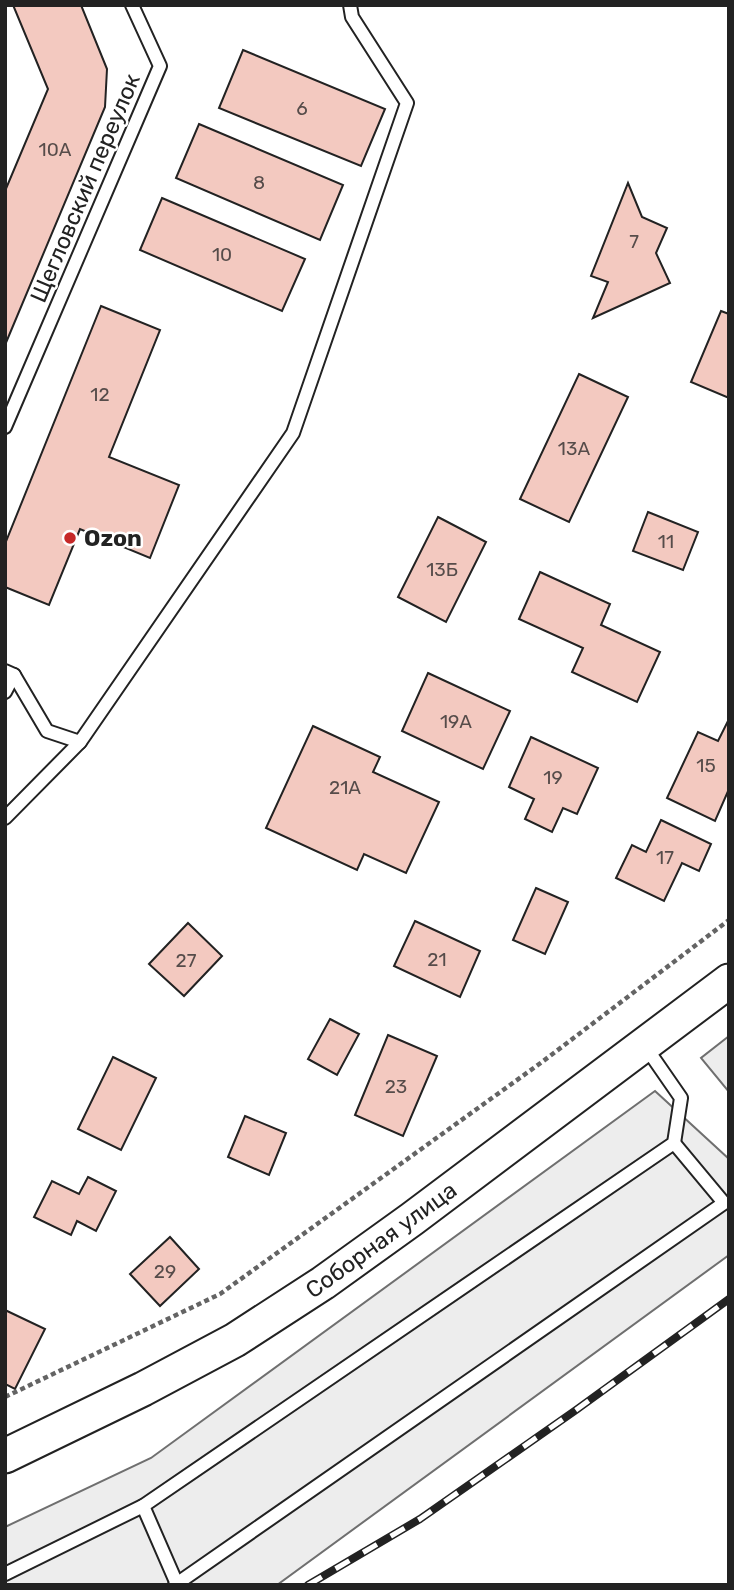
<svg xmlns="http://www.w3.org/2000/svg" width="734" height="1590" viewBox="0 0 734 1590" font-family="Rubik,sans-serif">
<rect width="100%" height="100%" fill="#fff"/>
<!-- parking -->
<g fill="#ededed" stroke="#6f6f6f" stroke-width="2">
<path d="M729,1036V1092L701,1058Z"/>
<path d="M655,1091L729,1159V1255L277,1585H5V1527L151,1458Z"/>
</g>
<!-- building -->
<g fill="#f3c9c0" stroke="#222" stroke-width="2">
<path d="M13,5H81L107,69L105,107L5,345V191L48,89Z"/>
<path d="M243,50L385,109L361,166L219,108Z"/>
<path d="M199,124L343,185L320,240L176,178Z"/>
<path d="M628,183L642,217L667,228L656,253L670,283L593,318L608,282L591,276Z"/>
<path d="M162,198L305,259L282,311L140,250Z"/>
<path d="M101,306L160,330L109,457L179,485L150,558L80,529L49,605L5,587V544Z"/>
<path d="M721,311L729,314V398L691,382Z"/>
<path d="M579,374L628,397L569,522L520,499Z"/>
<path d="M648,512L698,532L683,570L633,551Z"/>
<path d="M438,517L486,542L446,622L398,597Z"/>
<path d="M540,572L610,604L601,625L660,652L637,702L572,672L583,648L519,619Z"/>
<path d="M428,673L510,711L483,769L402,731Z"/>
<path d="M729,719V789L715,821L667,798L698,732L718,741Z"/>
<path d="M313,726L380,757L373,772L439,802L406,873L364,854L357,870L266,828Z"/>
<path d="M531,737L598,768L577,814L563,808L552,832L525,819L534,799L509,787Z"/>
<path d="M661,820L711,844L699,871L682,863L664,901L616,878L632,845L646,852Z"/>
<path d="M536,888L568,902L545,954L513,940Z"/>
<path d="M415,921L480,951L460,997L394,966Z"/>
<path d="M188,923L222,956L184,996L149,964Z"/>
<path d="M330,1019L359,1034L337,1075L308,1059Z"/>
<path d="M388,1035L437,1056L403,1136L355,1115Z"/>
<path d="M113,1057L156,1078L121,1150L78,1129Z"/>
<path d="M245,1116L286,1133L269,1175L228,1157Z"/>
<path d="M88,1177L116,1191L96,1231L77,1221L71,1235L34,1217L52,1181L79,1194Z"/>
<path d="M170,1237L199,1269L160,1306L130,1274Z"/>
<path d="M5,1310L45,1329L15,1389L5,1384Z"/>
</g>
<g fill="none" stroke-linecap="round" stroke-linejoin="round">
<!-- lane casing -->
<g stroke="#222" stroke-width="16">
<g id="lane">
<path d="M5,427L160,66L132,5"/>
<path d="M5,671L14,675L47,731L80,742L293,433L407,103L352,17L350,5"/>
<path d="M5,692L14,675"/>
<path d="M5,818L80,742"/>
<path d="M143,1506L177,1584"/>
<path d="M5,1574L143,1506L674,1143L681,1098L645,1046"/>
<path d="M175,1585L724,1203L674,1143"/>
</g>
</g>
<!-- secondary casing -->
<g stroke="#222" stroke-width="37">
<path id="secondary" d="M5,1456L143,1389L235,1340L323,1283L412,1219L729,981"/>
</g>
<!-- path -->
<path stroke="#646464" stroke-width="4.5" stroke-dasharray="5 3.5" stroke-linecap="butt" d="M5,1397L220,1294L542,1062L729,920"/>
<!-- lane -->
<use href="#lane" stroke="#fff" stroke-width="12"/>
<!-- secondary -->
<use href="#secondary" stroke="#fff" stroke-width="33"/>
<!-- rail casing -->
<g stroke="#222" stroke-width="8">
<path id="rail" d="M308,1585L420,1519L576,1410L729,1299"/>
</g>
<!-- rail -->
<use href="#rail" stroke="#fff" stroke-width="5" stroke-dasharray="16" stroke-linecap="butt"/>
</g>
<!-- markers -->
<circle fill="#c62828" stroke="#fff" stroke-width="2.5" cx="70" cy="538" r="7"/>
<g text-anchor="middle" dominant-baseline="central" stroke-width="5" stroke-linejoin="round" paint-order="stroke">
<!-- number labels -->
<g font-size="19" fill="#564c4a">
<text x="302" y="108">6</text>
<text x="55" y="149">10А</text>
<text x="259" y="182">8</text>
<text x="634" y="241">7</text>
<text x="222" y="254">10</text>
<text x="100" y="394">12</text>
<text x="574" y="448">13А</text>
<text x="666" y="541">11</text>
<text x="442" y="569">13Б</text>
<text x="456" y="721">19А</text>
<text x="706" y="765">15</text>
<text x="553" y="777">19</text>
<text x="345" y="787">21А</text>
<text x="665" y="857">17</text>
<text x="437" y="959">21</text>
<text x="186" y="960">27</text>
<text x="396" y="1086">23</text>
<text x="165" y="1271">29</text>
</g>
<!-- street labels -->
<g font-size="23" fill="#222" stroke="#fff">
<text transform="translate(85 188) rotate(-67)">Щегловский переулок</text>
<text transform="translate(381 1240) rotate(-36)">Соборная улица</text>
</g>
<!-- poi labels -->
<g font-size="23" font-weight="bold" fill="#222" stroke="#fff" text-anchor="start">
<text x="84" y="538">Ozon</text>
</g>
</g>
<!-- border -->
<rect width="734" height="1590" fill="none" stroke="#222222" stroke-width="14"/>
</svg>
